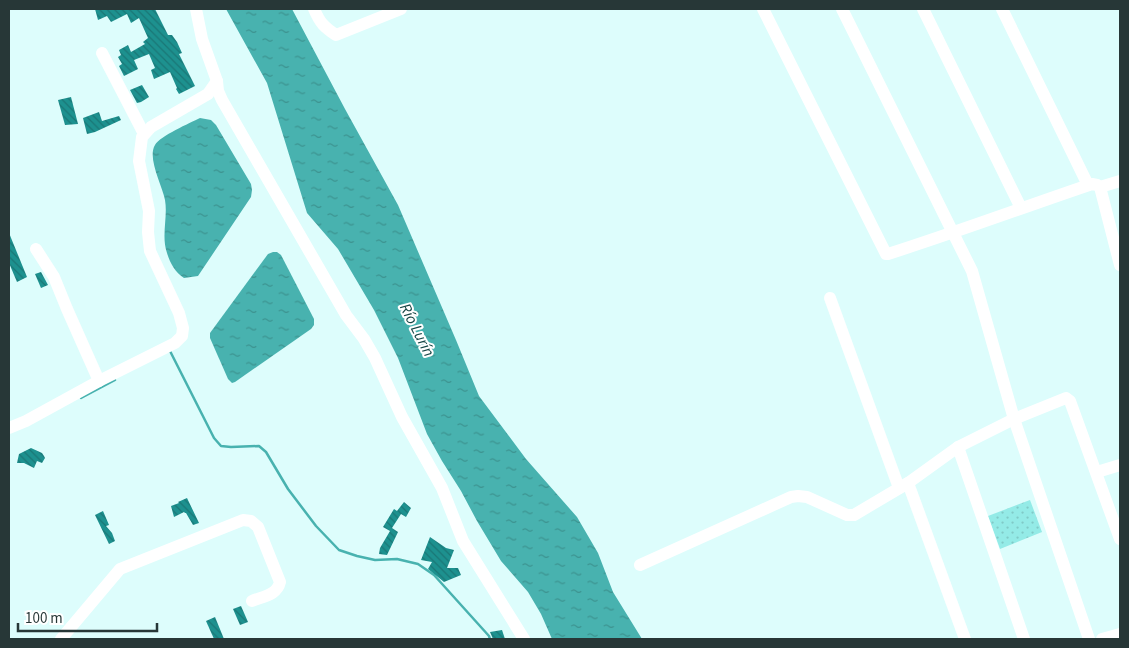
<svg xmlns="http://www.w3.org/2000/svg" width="1129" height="648" viewBox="0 0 1129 648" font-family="'Source Sans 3',sans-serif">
<defs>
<pattern id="park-dots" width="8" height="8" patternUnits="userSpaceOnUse" patternTransform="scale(1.25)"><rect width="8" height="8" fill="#94ebe7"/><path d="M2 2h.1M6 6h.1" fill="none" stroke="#80cac7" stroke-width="1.8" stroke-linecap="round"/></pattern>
<pattern id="water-ripples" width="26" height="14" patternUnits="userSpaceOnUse" patternTransform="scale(1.25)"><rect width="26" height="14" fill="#48b2af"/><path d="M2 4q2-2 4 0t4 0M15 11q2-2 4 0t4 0" fill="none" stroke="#3c928f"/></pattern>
<pattern id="building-back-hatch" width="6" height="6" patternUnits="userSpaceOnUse" patternTransform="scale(1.25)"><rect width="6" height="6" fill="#1d918f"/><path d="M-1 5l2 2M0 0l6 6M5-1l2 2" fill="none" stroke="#1a7776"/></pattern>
</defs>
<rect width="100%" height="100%" fill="#ddfdfc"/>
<!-- park -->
<path fill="url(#park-dots)" d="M1030,500L1042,532L1000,549L988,516Z"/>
<!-- water -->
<g fill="url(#water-ripples)">
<path d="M226,9H292L345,109L398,205L456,340L479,396L526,459L577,517L598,553L613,592L642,639H552L541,614L528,592L501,561L477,521L461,491L442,461L427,434L398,358L374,310L338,249L307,213L267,83Z"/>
<path d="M200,118L211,120L216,125L251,184L252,190L251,197L198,276L184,278C175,272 170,263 167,253C161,236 168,217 165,200C162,185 147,158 155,145C160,136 190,123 200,118Z"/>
<path d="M273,252H277L281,255L314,319V325L311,329L235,382L232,383L228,379L210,338V333L268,254Z"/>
</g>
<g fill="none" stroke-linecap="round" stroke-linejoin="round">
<!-- stream -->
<g stroke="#48b2af" stroke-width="2.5">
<path d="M169,351H170L214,438L221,446L231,447L259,446L266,452L288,489L316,526L339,550L357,556L375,560L397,559L418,564L434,575L489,636L490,639"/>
<path d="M81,398L115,380"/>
</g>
</g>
<!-- building -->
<g fill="url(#building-back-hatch)">
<path d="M95,9H155L168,35H172L177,42L182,53L179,54L195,86L179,94L176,89L177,88L170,72L154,79L151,70L155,68L149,54L134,60L138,69L124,76L119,66L122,64L118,57L121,55L119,50L128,45L131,52L145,44L143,42L148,38L139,18L131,23L127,14L111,22L107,16L98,20Z"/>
<path d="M142,85L149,97L141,102L137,103L130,90Z"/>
<path d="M71,97L78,124L65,125L58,100Z"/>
<path d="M99,112L102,121L119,116L121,120L95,132L87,134L83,118Z"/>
<path d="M9,233L27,277L17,282L9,263Z"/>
<path d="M41,272L48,285L41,288L35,274Z"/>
<path d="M31,448L42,453L44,456L45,458L42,463L37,461L34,468L24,463H17L19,454Z"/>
<path d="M187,498L199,523L193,525L186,513H185L184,512L174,517L171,506L179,503L178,502Z"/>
<path d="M404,502L411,508L406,517L401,514L392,528L398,532L387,555L379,554L380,548L390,531L383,527L394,509L397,511Z"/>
<path d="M103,511L109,525L106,526L112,533L115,541L109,544L95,515Z"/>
<path d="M430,537L446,548L454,550L447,568H458L461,575L444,582L428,569L432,562L421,560Z"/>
<path d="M241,606L248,622L240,625L233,609Z"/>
<path d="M215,617L224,639H214L206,621Z"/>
<path d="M502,630L505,639H493L490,632Z"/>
</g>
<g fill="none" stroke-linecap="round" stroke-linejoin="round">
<!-- minor -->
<g stroke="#fff" stroke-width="12">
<path d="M196,9L202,39L217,81L218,91L222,100L346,315L364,339L375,358L402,417L442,488L463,541L524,639"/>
<path d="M314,9C320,23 324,27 336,35L401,9"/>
<path d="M763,9L886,254H888C957,232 1024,207 1092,184L1097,185L1100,187L1120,265"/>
<path d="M842,9L972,271L1014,419L1089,639"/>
<path d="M923,9L1021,208"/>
<path d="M1002,9L1088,185"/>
<path d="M102,53L144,134"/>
<path d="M1100,187L1120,181"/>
<path d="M36,249L54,277L67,309L99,381"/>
<path d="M830,298L899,488"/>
<path d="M9,428L26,421L99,381L175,343L182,336L183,328L179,313L150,251L148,232L149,211L139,161L142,137L151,127L208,94L217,81"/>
<path d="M958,447L1024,639"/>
<path d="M1097,472L1120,465"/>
<path d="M908,483L965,639"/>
<path d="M640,565L791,497L798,496L807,497L847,515H854L908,483L958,447L1014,419L1066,398L1070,401L1120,539"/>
<path d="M61,639L120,569L243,520L251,521L258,527L280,582C277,595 264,596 252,601"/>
<path d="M1102,639L1120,634"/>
</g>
</g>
<g text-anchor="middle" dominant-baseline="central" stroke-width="4" stroke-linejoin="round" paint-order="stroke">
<!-- water labels -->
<g font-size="16" font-style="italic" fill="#174645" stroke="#fff">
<text transform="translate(417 330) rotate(63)">Río Lurín</text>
</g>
</g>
<!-- border -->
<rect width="1129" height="648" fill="none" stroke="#273737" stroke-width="20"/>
<!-- scale -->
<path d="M18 623v8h139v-8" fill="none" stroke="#273737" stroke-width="2.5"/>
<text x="25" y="623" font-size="15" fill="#273737" stroke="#ffffff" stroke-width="4" paint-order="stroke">100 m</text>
</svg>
